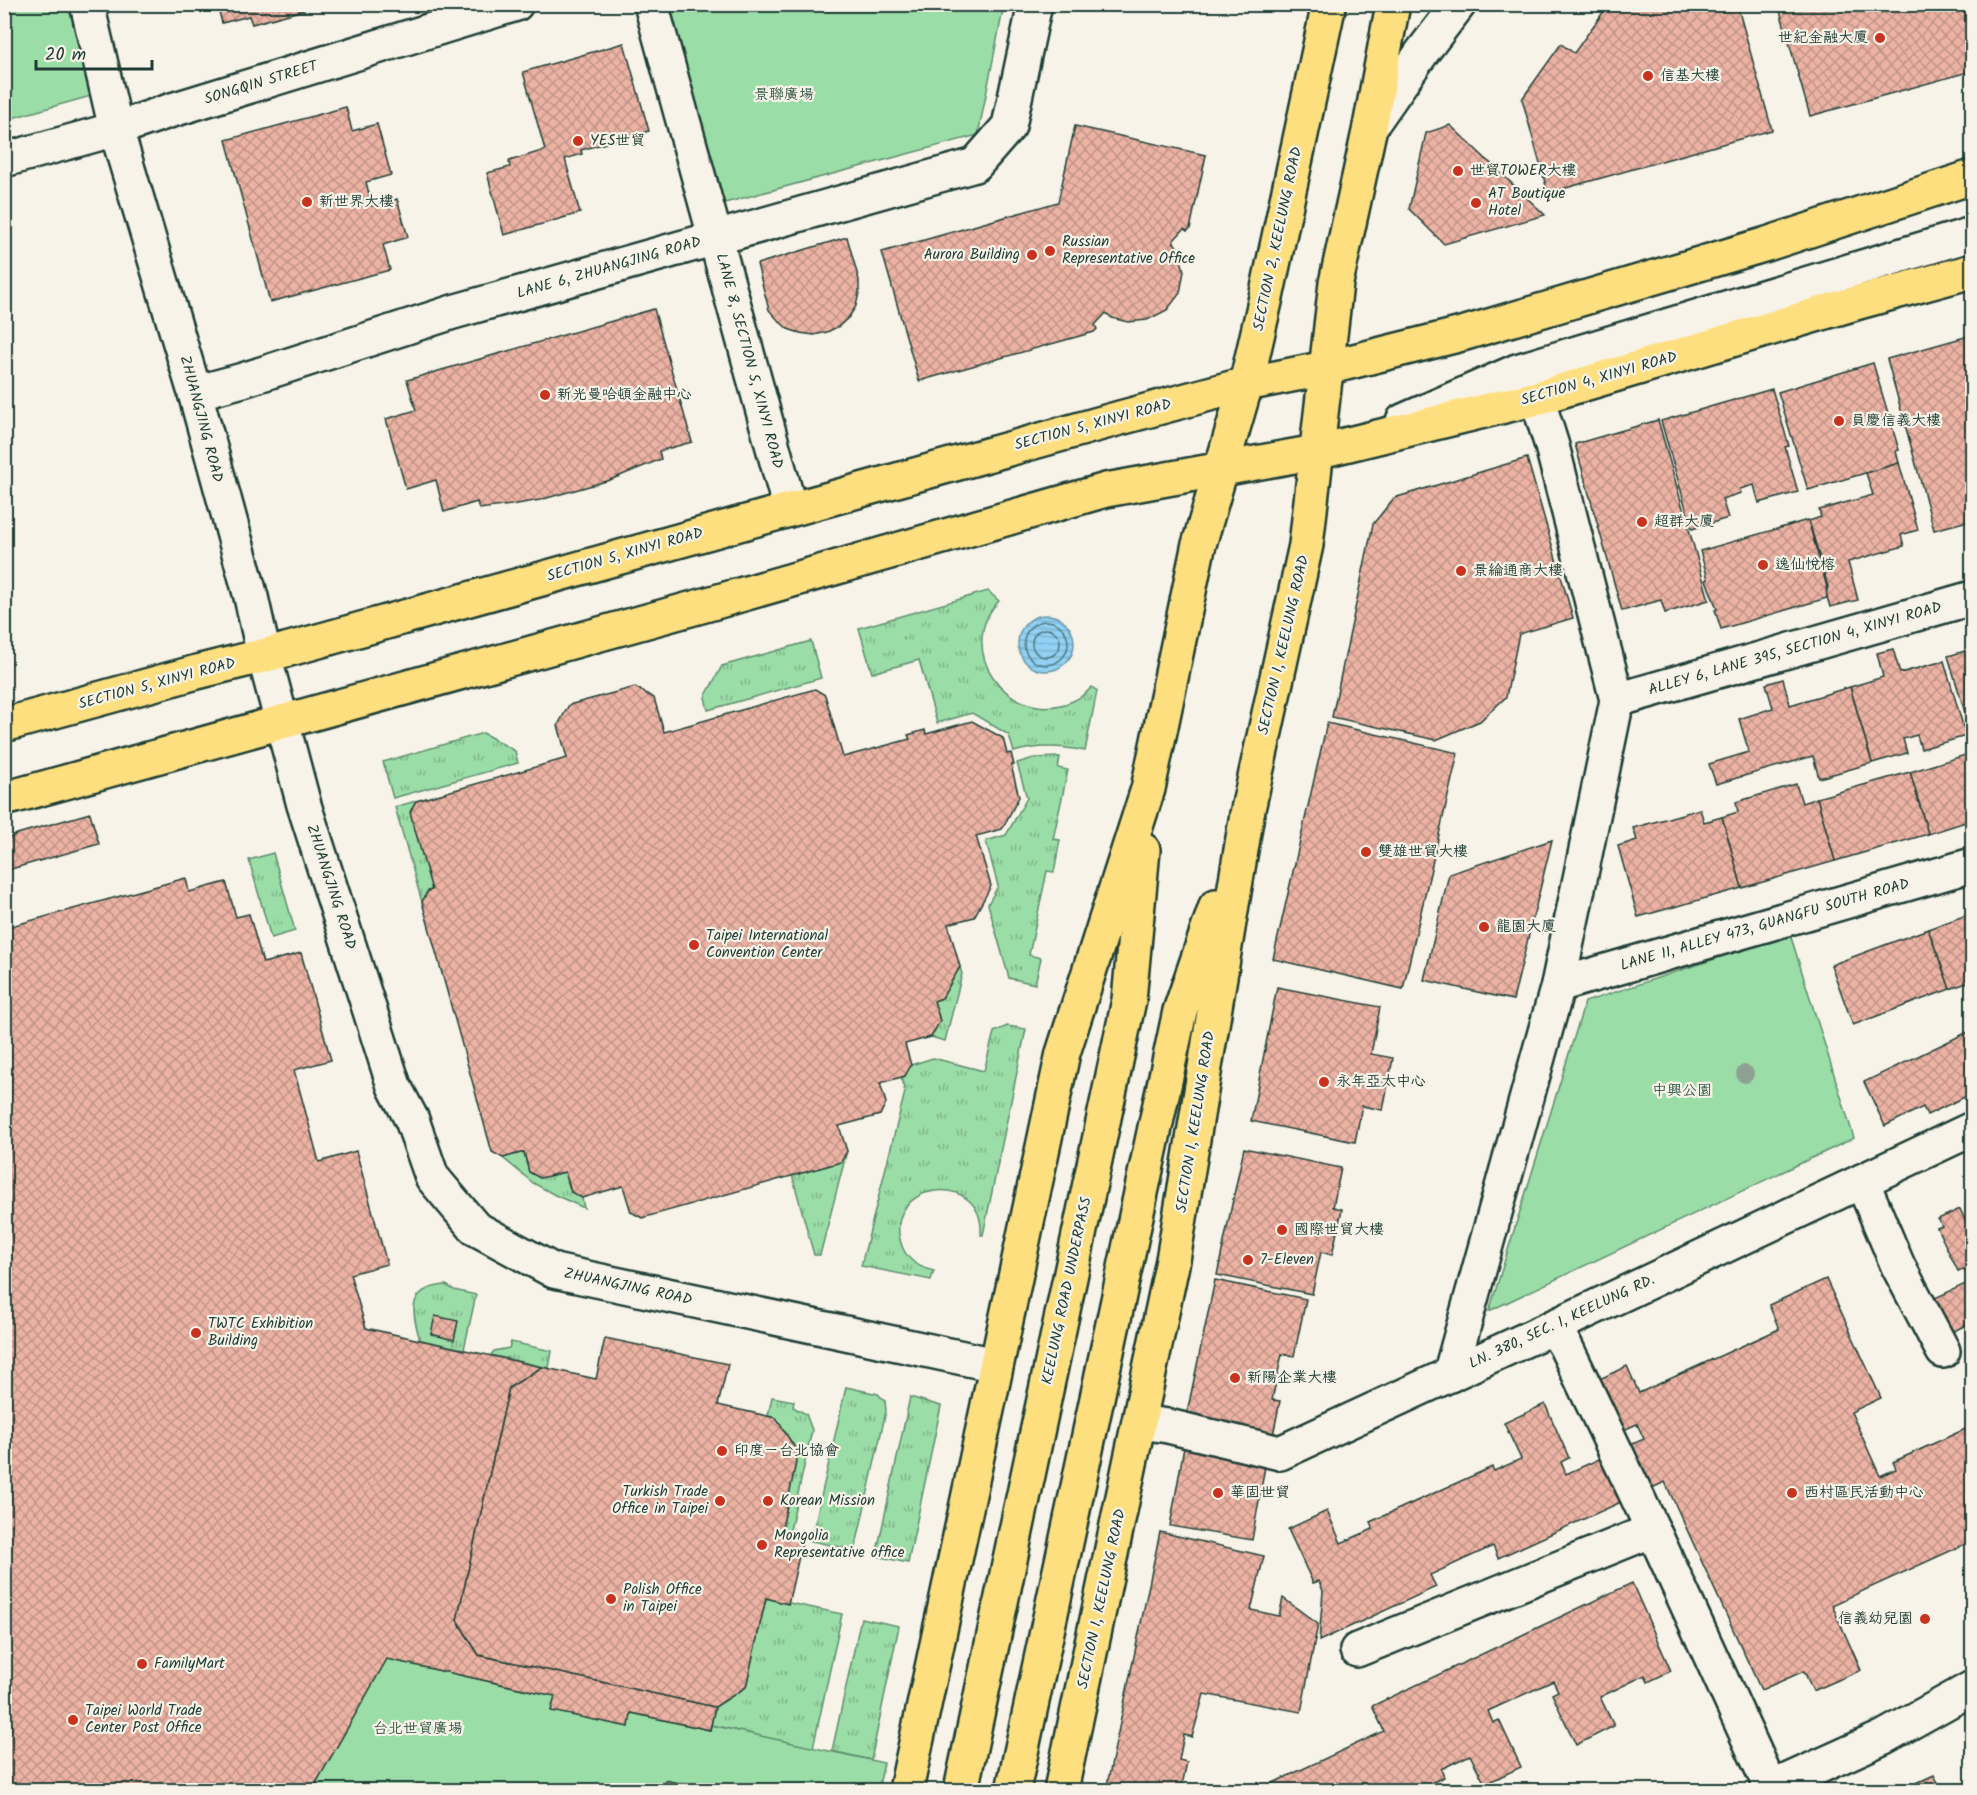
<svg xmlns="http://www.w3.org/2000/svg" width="1977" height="1795" viewBox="0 0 1977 1795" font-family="Kalam,'LXGW WenKai TC',sans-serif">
<defs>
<pattern id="grass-tufts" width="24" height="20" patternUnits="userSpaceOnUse" patternTransform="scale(1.5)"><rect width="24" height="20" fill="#9bdda7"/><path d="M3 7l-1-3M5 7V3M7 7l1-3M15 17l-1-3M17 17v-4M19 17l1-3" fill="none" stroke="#7eb489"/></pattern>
<pattern id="water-rules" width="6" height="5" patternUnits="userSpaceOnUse" patternTransform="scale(1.5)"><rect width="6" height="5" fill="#92d1f3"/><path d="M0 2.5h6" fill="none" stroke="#7db4d1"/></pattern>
<pattern id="building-cross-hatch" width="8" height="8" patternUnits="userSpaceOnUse" patternTransform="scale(1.5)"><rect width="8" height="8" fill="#ecb3a4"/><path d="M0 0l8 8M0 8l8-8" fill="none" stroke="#bf9386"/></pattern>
</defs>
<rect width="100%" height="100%" fill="#f7f3e8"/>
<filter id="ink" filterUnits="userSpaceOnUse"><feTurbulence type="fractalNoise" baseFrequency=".0167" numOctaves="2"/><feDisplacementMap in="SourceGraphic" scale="12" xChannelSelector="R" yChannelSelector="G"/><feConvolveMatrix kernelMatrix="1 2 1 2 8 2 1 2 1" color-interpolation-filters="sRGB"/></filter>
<g filter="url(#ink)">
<!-- grass -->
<g fill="url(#grass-tufts)" stroke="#5d8d6e" stroke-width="1.5">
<path d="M988,591L999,601C954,647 1005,722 1065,704C1075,701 1085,695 1092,687L1097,691L1085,751C1061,746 1037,745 1014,752L1009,735L972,713L937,723L919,660L872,673L859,628Z"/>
<path d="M811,641L821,678L708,710L705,697L722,666Z"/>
<path d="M483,733L515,751L518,763L393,798L383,762Z"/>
<path d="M1060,757L1058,768L1068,770L1053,839L1060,840L1054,872L1047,871L1029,955L1041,958L1035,984L1009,978L988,904L998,886L986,841L1006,835L1027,798L1017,763L1034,758Z"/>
<path d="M416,801L432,890L428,891L422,902L395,807Z"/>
<path d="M273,853L295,931L271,938L249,860Z"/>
<path d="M960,967L962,974L945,1041L931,1037L940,1021L934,1001L942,998Z"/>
<path d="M1007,1026L1026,1029L983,1235H981C985,1167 879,1182 902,1246C907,1260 920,1268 934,1271L931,1280L861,1266L905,1092L901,1077L905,1075L911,1065L933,1058L984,1071L994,1032Z"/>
<path d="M847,1151L820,1255H814L792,1175Z"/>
<path d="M524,1152L529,1172L540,1178L565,1172L571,1192L582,1198L584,1208L555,1195L533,1183L503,1158Z"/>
<path d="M446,1285L454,1290L476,1295L464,1349L420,1340C411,1310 407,1288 446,1285Z"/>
<path d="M511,1342L552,1351L549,1368L491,1355L494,1351L509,1348Z"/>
<path d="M846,1387L878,1394L885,1401L886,1411L855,1550L811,1541Z"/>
<path d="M772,1397L794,1401L793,1407L806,1414L812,1430L789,1535L781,1533L798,1453L776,1418L768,1416Z"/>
<path d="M910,1397L941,1406L908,1563L876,1556Z"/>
<path d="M766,1598L842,1614L813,1748L711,1725L715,1707L746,1687Z"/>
<path d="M861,1618L899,1626L871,1760L832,1751Z"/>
</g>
<!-- park -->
<g fill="#9bdda7" stroke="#5d8d6e" stroke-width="1.5">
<path d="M5,5H99L109,91L5,120Z"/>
<path d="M666,5H1004L978,135L721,204Z"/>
<path d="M1790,934L1854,1138L1489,1311L1585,1002Z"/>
<path d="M387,1659L710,1730L711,1725L884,1763L878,1790H312Z"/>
</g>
<!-- water -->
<circle fill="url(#water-rules)" stroke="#6496a7" stroke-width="1.5" cx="1046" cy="643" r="28"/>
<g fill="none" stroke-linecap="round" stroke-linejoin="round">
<!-- shore -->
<g stroke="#4d7880" stroke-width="1.5">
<circle cx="1046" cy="643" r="22"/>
<circle cx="1046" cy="643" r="14"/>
</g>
</g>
<!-- building -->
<g fill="url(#building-cross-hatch)" stroke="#1f3d34" stroke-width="1.5">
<path d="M217,4H303L304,10L252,24L249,16L222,23Z"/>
<path d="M1244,4H1271L1270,12Z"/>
<path d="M1609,4H1690L1695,8L1707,4H1737L1772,130L1548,193L1522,99L1561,44L1574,53Z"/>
<path d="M1778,4H1972V71L1810,116Z"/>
<path d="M624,43L649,131L581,150L582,154L565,159L580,213L504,235L487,173L510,167L509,161L545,150L523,72Z"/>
<path d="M346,107L352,131L377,124L391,175L366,182L372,206L397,199L408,237L383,245L390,270L270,302L226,140Z"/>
<path d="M1450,125L1545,215L1444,244L1409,209L1426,133Z"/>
<path d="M1075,126L1206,155L1190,229L1187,231L1184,229L1173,241L1178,248L1184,271L1180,293L1167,310L1147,320L1128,322L1112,318L1106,313L1095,325L1097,329L1094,332L919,381L882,252L1058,202Z"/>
<path d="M847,237L859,280V293L856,306L849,317L839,326L827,332L814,335L800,333L788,329L778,320L769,310L757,264Z"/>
<path d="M654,309L692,442L659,451L661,459L610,480L540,500L511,505L479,509L477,502L444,512L436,480L406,489L386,419L416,410L407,380Z"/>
<path d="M1972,335V520L1934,530L1887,359Z"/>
<path d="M1873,363L1899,450L1896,451L1899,463L1808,490L1778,392Z"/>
<path d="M1772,389L1789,446L1785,447L1798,492L1759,503L1754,485L1740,489L1741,493L1722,499L1728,518L1692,529L1661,421Z"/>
<path d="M1658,420L1709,600L1665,613L1661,600L1622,611L1575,444Z"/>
<path d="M1527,458L1573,618L1519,634L1506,697L1480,721L1436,740L1332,717L1373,524L1394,498Z"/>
<path d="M1899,463L1918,530L1901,535L1904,546L1848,562L1858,600L1830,607L1826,593L1828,587L1809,521L1821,517L1819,510L1873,495L1866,473Z"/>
<path d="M1808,520L1827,587L1826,588L1827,598L1721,629L1715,610L1717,609L1706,580L1708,579L1700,551Z"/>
<path d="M1893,649L1900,673L1944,661L1966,736L1921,749L1917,735L1903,739L1907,753L1872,763L1850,687L1883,677L1877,653Z"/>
<path d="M1972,649V714L1966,716L1948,656Z"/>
<path d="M1783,679L1790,705L1850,687L1872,763L1819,778L1813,756L1716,784L1709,764L1749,752L1739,719L1773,708L1766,684Z"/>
<path d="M635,687L654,698L664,732L815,689L825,695L843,757L910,739L908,735L925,730L926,734L972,721L1003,738L1007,754L1011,753L1014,765H1011L1019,797L1002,829L976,836L991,886L974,917L948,924L960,967L942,998L934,1001L940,1021L931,1037L905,1044L911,1065L905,1076L880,1083L886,1103L880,1115L839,1126L847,1151L841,1162L642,1218L631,1212L623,1186L582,1198L571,1192L565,1172L540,1178L529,1172L524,1152L503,1158L492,1152L422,902L428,891L432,890L410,812L416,801L567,758L558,725L569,705Z"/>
<path d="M1327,723L1458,753L1403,989L1273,959Z"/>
<path d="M1972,753V820L1928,834L1910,772Z"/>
<path d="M1910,772L1928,834L1835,861L1817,798Z"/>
<path d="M1796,784L1802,803L1817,798L1835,861L1742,888L1722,817L1738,812L1736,802Z"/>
<path d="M1700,809L1704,822L1722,817L1742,888L1638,917L1618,846L1637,840L1633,828Z"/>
<path d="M90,813L99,844L4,871V841L17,834Z"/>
<path d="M1552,840L1513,1000L1424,980L1449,874Z"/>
<path d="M186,878L189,892L226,882L236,917L249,914L263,963L301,953L331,1060L294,1070L305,1110L319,1162L356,1151L387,1264L350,1274L366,1328L542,1367L509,1388L457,1620L479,1655L715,1707L710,1730L631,1713L629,1727L551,1711L555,1696L387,1659L312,1790H4V928Z"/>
<path d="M1972,913V981L1950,989L1928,929Z"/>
<path d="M1928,929L1950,989L1853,1025L1831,965Z"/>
<path d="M1277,987L1380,1007L1371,1054L1393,1058L1383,1110L1362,1106L1355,1142L1251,1121Z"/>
<path d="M1972,1030V1083L1966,1086L1971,1094L1927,1115L1923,1107L1885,1126L1864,1082Z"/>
<path d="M1244,1148L1341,1168L1333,1207L1342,1209L1332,1255L1321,1252L1312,1294L1217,1275Z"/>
<path d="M1960,1209L1972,1235V1322L1952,1332L1935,1298L1970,1282L1964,1269L1958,1271L1937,1228L1942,1226L1938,1219Z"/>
<path d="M1826,1279L1881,1398L1851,1412L1880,1476L1896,1469L1893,1462L1972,1426V1541L1832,1605L1861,1670L1813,1691L1804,1671L1761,1690L1665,1482L1498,1558L1493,1546L1430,1575L1436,1587L1319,1641L1323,1591L1319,1581L1313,1583L1288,1529L1327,1511L1341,1543L1373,1529L1370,1522L1492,1467L1494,1471L1521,1459L1504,1423L1545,1404L1569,1458L1561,1462L1566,1474L1644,1439L1637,1424L1610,1436L1587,1385L1627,1366L1639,1393L1779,1329L1769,1305Z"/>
<path d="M1215,1280L1306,1299L1294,1356L1282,1354L1272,1400L1280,1401L1271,1445L1184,1427Z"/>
<path d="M435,1316L458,1321L454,1340L431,1334Z"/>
<path d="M605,1338L728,1364L718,1405L776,1418L798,1453L781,1533L803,1539L788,1604L766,1598L746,1687L715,1707L479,1655L457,1620L509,1388L542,1367L596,1379Z"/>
<path d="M1184,1447L1266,1461L1252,1540L1170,1526Z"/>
<path d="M1160,1532L1264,1556L1251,1610L1279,1616L1283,1598L1318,1624L1301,1712L1204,1694L1192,1737L1184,1735L1179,1760L1187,1762L1181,1790H1106Z"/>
<path d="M1632,1583L1671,1671L1648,1682L1645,1675L1600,1697L1614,1726L1576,1745L1552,1694L1558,1691L1553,1681L1488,1711L1493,1723L1499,1720L1521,1767L1485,1784L1470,1755L1441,1769L1444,1777L1416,1790H1258L1384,1731L1372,1706Z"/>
<path d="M1934,1775L1942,1790H1901Z"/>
<path d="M665,1780L704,1789L703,1790H663Z"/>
</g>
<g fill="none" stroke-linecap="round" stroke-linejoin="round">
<!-- minor casing -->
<g stroke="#1f3d34" stroke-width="38">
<g id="minor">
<path d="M87,4L116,129L195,393L251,597L264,655L304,805L394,1086L412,1120L432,1177L475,1228L554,1271L996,1365"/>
<path d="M651,4L790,509"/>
<path d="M1370,127L1423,51L1459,4"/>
<path d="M4,160L116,129L169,111L516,4"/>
<path d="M195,393L243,380L453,312L975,165L1009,126L1035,4"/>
<path d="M1403,421L1517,371L1972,234"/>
<path d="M1617,700L1972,598"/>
<path d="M1558,985L1972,865"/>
<path d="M1862,1181L1898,1266L1943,1351"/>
<path d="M1553,1327L1565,1345L1653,1530"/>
<path d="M1450,1375L1558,985L1617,700L1552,446L1537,398"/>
<path d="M1140,1422L1168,1426L1280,1453L1553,1327L1972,1129"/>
<path d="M1357,1650L1653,1530L1771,1788"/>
<path d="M1767,1790L1884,1737L1972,1688"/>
</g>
</g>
<!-- major casing -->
<g stroke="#1f3d34" stroke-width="38">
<g id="major">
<path d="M4,725L197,672L286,650L1120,418L1246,384L1326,368L1462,334L1767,244L1972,177"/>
<path d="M4,799L719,601L1106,490L1316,452L1537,398L1859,302L1972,271"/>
<path d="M906,1790L1063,1053L1148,789L1198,548L1246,384L1267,293L1329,4"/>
<path d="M961,1790L1129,1000L1143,850"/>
<path d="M1013,1790L1180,1011L1216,906"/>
<path d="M1061,1790L1173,1260L1247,814L1306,545L1336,283L1370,127L1393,4"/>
</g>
</g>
<!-- minor -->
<use href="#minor" stroke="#f7f3e8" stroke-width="33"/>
<!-- major -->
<use href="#major" stroke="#fedf80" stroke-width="33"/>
</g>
<!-- trees -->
<circle fill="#8ea092" cx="1745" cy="1074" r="9"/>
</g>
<!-- markers -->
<g fill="#c8321e" stroke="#f7f3e8" stroke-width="2">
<circle cx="1880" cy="38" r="6"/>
<circle cx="1648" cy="76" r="6"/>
<circle cx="578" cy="141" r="6"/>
<circle cx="1458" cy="171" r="6"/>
<circle cx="307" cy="202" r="6"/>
<circle cx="1476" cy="203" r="6"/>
<circle cx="1050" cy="251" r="6"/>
<circle cx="1032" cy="255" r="6"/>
<circle cx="545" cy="395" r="6"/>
<circle cx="1839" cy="421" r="6"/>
<circle cx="1642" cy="522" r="6"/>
<circle cx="1763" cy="565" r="6"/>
<circle cx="1461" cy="571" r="6"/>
<circle cx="1366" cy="852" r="6"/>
<circle cx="1484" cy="927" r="6"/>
<circle cx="694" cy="945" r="6"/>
<circle cx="1324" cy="1082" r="6"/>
<circle cx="1282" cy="1230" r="6"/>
<circle cx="1248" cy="1260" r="6"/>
<circle cx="196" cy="1333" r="6"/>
<circle cx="1235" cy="1378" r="6"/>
<circle cx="722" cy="1451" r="6"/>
<circle cx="1218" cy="1493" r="6"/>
<circle cx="1792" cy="1493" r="6"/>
<circle cx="720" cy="1501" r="6"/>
<circle cx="768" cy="1501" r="6"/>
<circle cx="762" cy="1545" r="6"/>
<circle cx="611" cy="1599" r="6"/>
<circle cx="1925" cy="1619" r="6"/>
<circle cx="142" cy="1664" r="6"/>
<circle cx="73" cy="1720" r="6"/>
</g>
<g text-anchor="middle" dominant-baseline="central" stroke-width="4.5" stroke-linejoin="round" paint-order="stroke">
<!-- poi labels -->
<g font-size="15" fill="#1f3d34" stroke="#f7f3e8" text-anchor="start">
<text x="1868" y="38" text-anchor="end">世紀金融大廈</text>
<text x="1660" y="76">信基大樓</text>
<text x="590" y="141">YES世貿</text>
<text x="1470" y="171">世貿TOWER大樓</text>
<text x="1488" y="194">AT Boutique<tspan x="1488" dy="17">Hotel</tspan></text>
<text x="319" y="202">新世界大樓</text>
<text x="1062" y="242">Russian<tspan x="1062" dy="17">Representative Office</tspan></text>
<text x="1020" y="255" text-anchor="end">Aurora Building</text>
<text x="557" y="395">新光曼哈頓金融中心</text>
<text x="1851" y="421">員慶信義大樓</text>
<text x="1654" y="522">超群大廈</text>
<text x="1775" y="565">逸仙悅榕</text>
<text x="1473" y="571">景綸通商大樓</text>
<text x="1378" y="852">雙雄世貿大樓</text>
<text x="1496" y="927">龍園大廈</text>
<text x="706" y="936">Taipei International<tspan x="706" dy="17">Convention Center</tspan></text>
<text x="1336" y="1082">永年亞太中心</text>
<text x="1294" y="1230">國際世貿大樓</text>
<text x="1260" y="1260">7-Eleven</text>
<text x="208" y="1324">TWTC Exhibition<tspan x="208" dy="17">Building</tspan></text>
<text x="1247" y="1378">新陽企業大樓</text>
<text x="734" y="1451">印度－台北協會</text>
<text x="708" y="1492" text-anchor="end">Turkish Trade<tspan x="708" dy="17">Office in Taipei</tspan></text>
<text x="1230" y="1493">華固世貿</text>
<text x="1804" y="1493">西村區民活動中心</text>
<text x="780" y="1501">Korean Mission</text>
<text x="774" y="1536">Mongolia<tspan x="774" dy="17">Representative office</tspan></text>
<text x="623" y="1590">Polish Office<tspan x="623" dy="17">in Taipei</tspan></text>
<text x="1913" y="1619" text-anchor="end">信義幼兒園</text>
<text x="154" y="1664">FamilyMart</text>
<text x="85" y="1711">Taipei World Trade<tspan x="85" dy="17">Center Post Office</tspan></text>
</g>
<!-- street labels -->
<g font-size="15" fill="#1f3d34" stroke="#f7f3e8">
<text transform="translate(261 83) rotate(-17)">SONGQIN STREET</text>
<text transform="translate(1278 239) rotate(-78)">SECTION 2, KEELUNG ROAD</text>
<text transform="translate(609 268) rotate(-16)">LANE 6, ZHUANGJING ROAD</text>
<text transform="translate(749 361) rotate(75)">LANE 8, SECTION 5, XINYI ROAD</text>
<text transform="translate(1599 379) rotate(-16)">SECTION 4, XINYI ROAD</text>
<text transform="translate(201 419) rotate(75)">ZHUANGJING ROAD</text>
<text transform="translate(1093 425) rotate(-15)">SECTION 5, XINYI ROAD</text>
<text transform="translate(625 555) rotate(-16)">SECTION 5, XINYI ROAD</text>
<text transform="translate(1284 645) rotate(-77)">SECTION 1, KEELUNG ROAD</text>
<text transform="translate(1795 649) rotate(-16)">ALLEY 6, LANE 395, SECTION 4, XINYI ROAD</text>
<text transform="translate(157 684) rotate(-15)">SECTION 5, XINYI ROAD</text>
<text transform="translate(331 887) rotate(72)">ZHUANGJING ROAD</text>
<text transform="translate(1765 925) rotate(-16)">LANE 11, ALLEY 473, GUANGFU SOUTH ROAD</text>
<text transform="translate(1196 1122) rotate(-81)">SECTION 1, KEELUNG ROAD</text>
<text transform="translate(628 1287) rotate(12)">ZHUANGJING ROAD</text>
<text transform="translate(1067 1291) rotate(-78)">KEELUNG ROAD UNDERPASS</text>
<text transform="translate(1562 1322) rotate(-25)">LN. 380, SEC. 1, KEELUNG RD.</text>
<text transform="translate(1102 1599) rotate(-78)">SECTION 1, KEELUNG ROAD</text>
</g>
<!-- park labels -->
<g font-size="15" fill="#385d4b" stroke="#f7f3e8">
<text x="784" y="95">景聯廣場</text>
<text x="1682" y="1091">中興公園</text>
<text x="418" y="1729">台北世貿廣場</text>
</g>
</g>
<!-- margin -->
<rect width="1977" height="1795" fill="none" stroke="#f7f3e8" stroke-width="24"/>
<rect x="12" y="12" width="1953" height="1771" fill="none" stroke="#1f3d34" stroke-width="2" filter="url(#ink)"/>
<!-- scale -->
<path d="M36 60v9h116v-9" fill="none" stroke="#1f3d34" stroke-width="3"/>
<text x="45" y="60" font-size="18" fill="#1f3d34" stroke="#f7f3e8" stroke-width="4.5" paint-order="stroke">20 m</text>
</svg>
